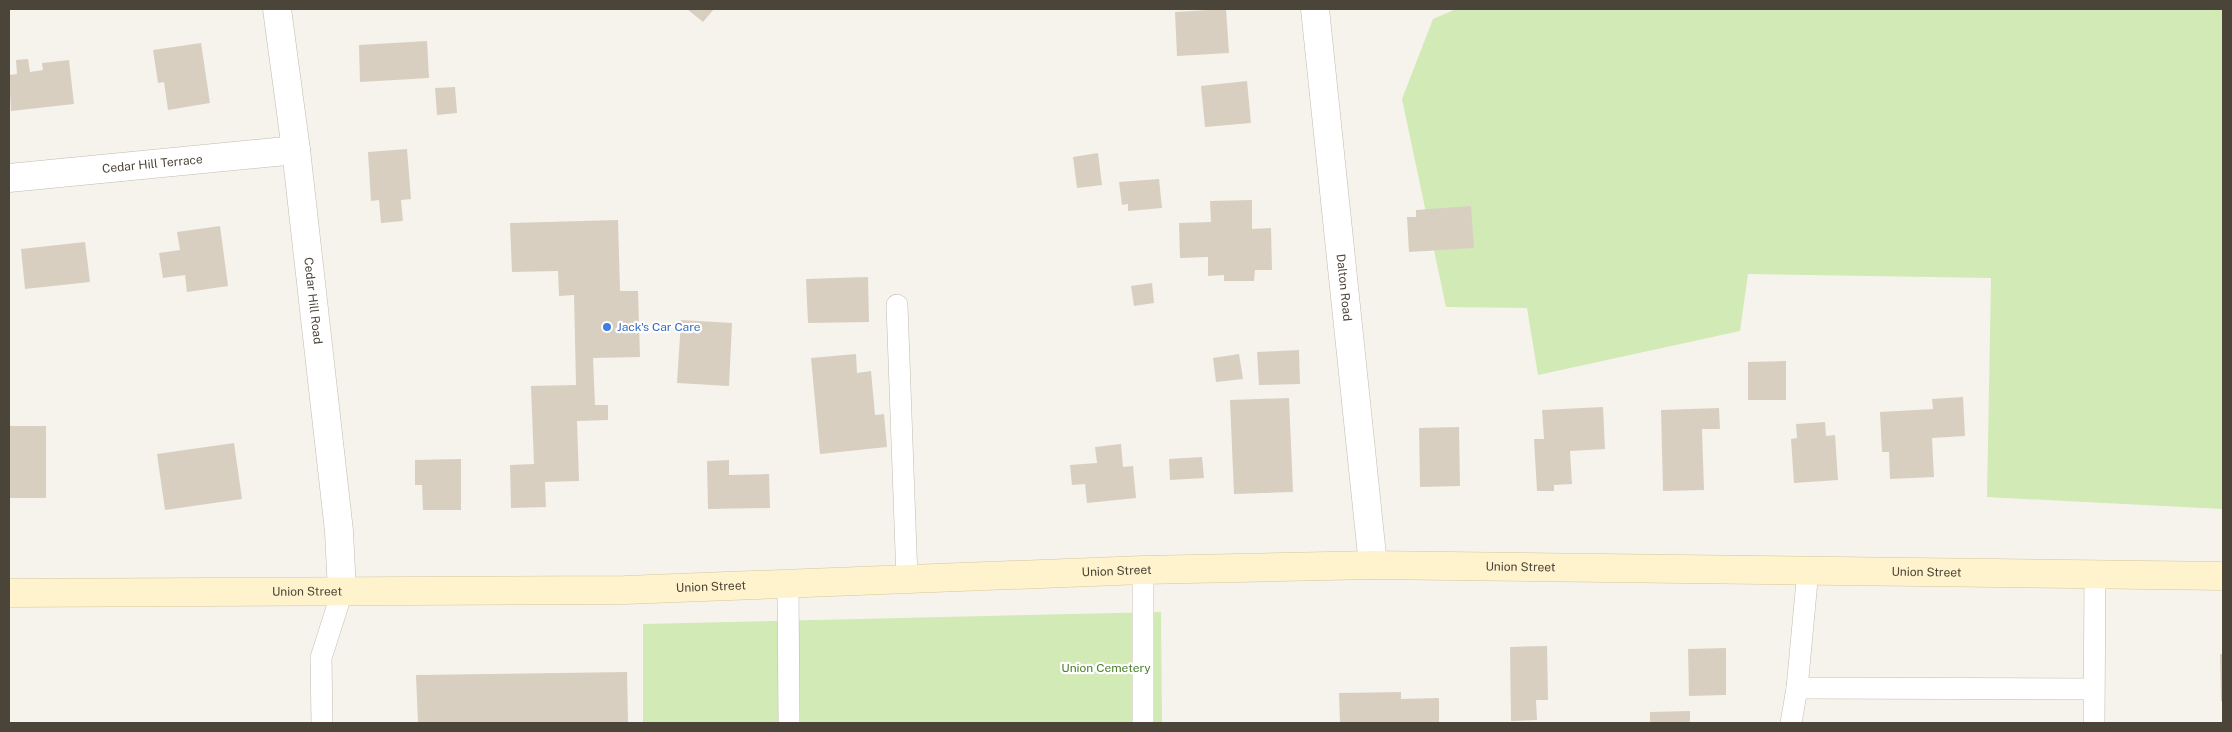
<svg xmlns="http://www.w3.org/2000/svg" width="2232" height="732" viewBox="0 0 2232 732" font-family="'Public Sans',sans-serif">
<rect width="100%" height="100%" fill="#f6f3ec"/>
<!-- green -->
<g fill="#d2eab5">
<path d="M1456,9H2223V509L1987,497L1991,278L1748,274L1740,331L1538,375L1527,308L1446,307L1402,99L1433,19Z"/>
<path d="M1161,612L1162,723H643V624Z"/>
</g>
<!-- building -->
<g fill="#d8cfc1">
<path d="M687,9H714L703,22Z"/>
<path d="M1226,9L1229,53L1177,56L1175,12Z"/>
<path d="M427,41L429,78L360,82L359,45Z"/>
<path d="M201,43L210,103L168,110L164,82L158,83L153,50Z"/>
<path d="M28,59L30,72L43,70L42,63L69,60L74,104L11,111L9,75L17,74L16,60Z"/>
<path d="M1247,81L1251,123L1205,127L1201,86Z"/>
<path d="M455,87L457,113L437,115L435,88Z"/>
<path d="M407,149L411,199L401,200L403,221L381,223L379,200L371,201L368,152Z"/>
<path d="M1098,153L1102,185L1077,188L1073,157Z"/>
<path d="M1159,179L1162,208L1128,211V204L1122,205L1119,182Z"/>
<path d="M1252,200V229L1271,228L1272,270H1255L1254,281H1224V275L1208,276V257L1180,258L1179,223L1211,222L1210,201Z"/>
<path d="M1471,206L1474,248L1409,252L1407,217H1416V210Z"/>
<path d="M618,220L620,291H638L640,357L593,358L595,405H608V420L577,421L579,481L545,482L546,507L511,508L510,465L534,464L531,386L576,385L574,295L559,296L558,271L512,272L510,223Z"/>
<path d="M220,226L228,286L187,292L185,275L163,278L159,253L180,250L177,232Z"/>
<path d="M85,242L90,282L25,289L21,249Z"/>
<path d="M868,277L869,322L808,323L806,279Z"/>
<path d="M1152,283L1154,303L1134,306L1131,286Z"/>
<path d="M681,320L732,323L729,386L677,383Z"/>
<path d="M1299,350L1300,384L1259,385L1257,352Z"/>
<path d="M856,354L857,373L871,371L875,415L884,414L887,447L820,454L811,358Z"/>
<path d="M1239,354L1243,379L1216,382L1213,358Z"/>
<path d="M1786,361V400H1748V362Z"/>
<path d="M1963,397L1965,436L1932,438L1934,477L1890,479L1889,452H1882L1880,412L1933,409L1932,399Z"/>
<path d="M1289,398L1293,492L1234,494L1230,400Z"/>
<path d="M1603,407L1605,449L1570,451L1572,484L1554,485V491H1537L1534,439H1544L1542,410Z"/>
<path d="M1719,408L1720,429H1702L1704,490L1663,491L1661,410Z"/>
<path d="M1825,422L1826,436L1835,435L1838,480L1794,483L1791,439L1797,438L1796,424Z"/>
<rect x="9" y="426" width="37" height="72"/>
<path d="M1459,427L1460,486L1420,487L1419,428Z"/>
<path d="M234,443L242,499L165,510L157,454Z"/>
<path d="M1121,444L1123,467L1133,466L1136,498L1087,503L1085,484L1072,485L1070,465L1097,463L1095,447Z"/>
<path d="M1202,457L1204,478L1170,480L1169,459Z"/>
<path d="M461,459V510H423L422,485H415V460Z"/>
<path d="M729,460V475L769,474L770,508L708,509L707,461Z"/>
<path d="M1547,646L1548,700H1536L1537,720L1511,721L1510,647Z"/>
<path d="M1726,648V695L1689,696L1688,649Z"/>
<path d="M2220,654H2223V701H2221Z"/>
<path d="M627,672L628,723H418L416,675Z"/>
<path d="M1401,692V699L1439,698V723H1340L1339,693Z"/>
<path d="M1690,711V723H1650V712Z"/>
</g>
<g fill="none" stroke-linecap="round" stroke-linejoin="round">
<!-- lane casing -->
<g stroke="#c2bbae" stroke-width="22">
<g id="lane">
<path d="M897,305L907,579"/>
<path d="M788,583L789,723"/>
<path d="M1797,688L2093,689"/>
<path d="M322,723L321,658L342,592"/>
<path d="M1143,723V570"/>
<path d="M1791,723L1797,688L1808,570"/>
<path d="M2094,723L2095,574"/>
</g>
</g>
<!-- street casing -->
<g stroke="#c2bbae" stroke-width="29">
<g id="street">
<path id="s1" d="M277,9L296,150L339,531L342,592"/>
<path id="s2" d="M1315,9L1373,565"/>
<path id="s3" d="M9,178L296,150"/>
</g>
</g>
<!-- secondary casing -->
<g stroke="#d6c79b" stroke-width="29">
<g id="secondary">
<path id="s4" d="M9,593L625,590L1143,570L1373,565L2223,576"/>
</g>
</g>
<!-- lane -->
<use href="#lane" stroke="#fff" stroke-width="21"/>
<!-- street -->
<use href="#street" stroke="#fff" stroke-width="28"/>
<!-- secondary -->
<use href="#secondary" stroke="#fff3cd" stroke-width="28"/>
</g>
<!-- markers -->
<circle fill="#3f7fe0" stroke="#fff" stroke-width="2" cx="607" cy="327" r="5"/>
<g text-anchor="middle" dominant-baseline="central" stroke-width="4.5" stroke-linejoin="round" paint-order="stroke">
<!-- street labels -->
<g font-size="12" fill="#4b4439" stroke="#fff">
<text stroke="none"><textPath href="#s3" startOffset="144">Cedar Hill Terrace</textPath></text>
<text stroke="none"><textPath href="#s2" startOffset="280">Dalton Road</textPath></text>
<text stroke="none"><textPath href="#s1" startOffset="294">Cedar Hill Road</textPath></text>
<text stroke="none"><textPath href="#s4" startOffset="1512">Union Street</textPath></text>
<text stroke="none"><textPath href="#s4" startOffset="1108">Union Street</textPath></text>
<text stroke="none"><textPath href="#s4" startOffset="1918">Union Street</textPath></text>
<text stroke="none"><textPath href="#s4" startOffset="702">Union Street</textPath></text>
<text stroke="none"><textPath href="#s4" startOffset="298">Union Street</textPath></text>
</g>
<!-- shop labels -->
<g font-size="12" fill="#366cbe" stroke="#fff" text-anchor="start">
<text x="617" y="327">Jack's Car Care</text>
</g>
<!-- park labels -->
<g font-size="12" fill="#4a7f2a" stroke="#fff">
<text x="1106" y="668">Union Cemetery</text>
</g>
</g>
<!-- border -->
<rect width="2232" height="732" fill="none" stroke="#4b4439" stroke-width="20"/>
</svg>
